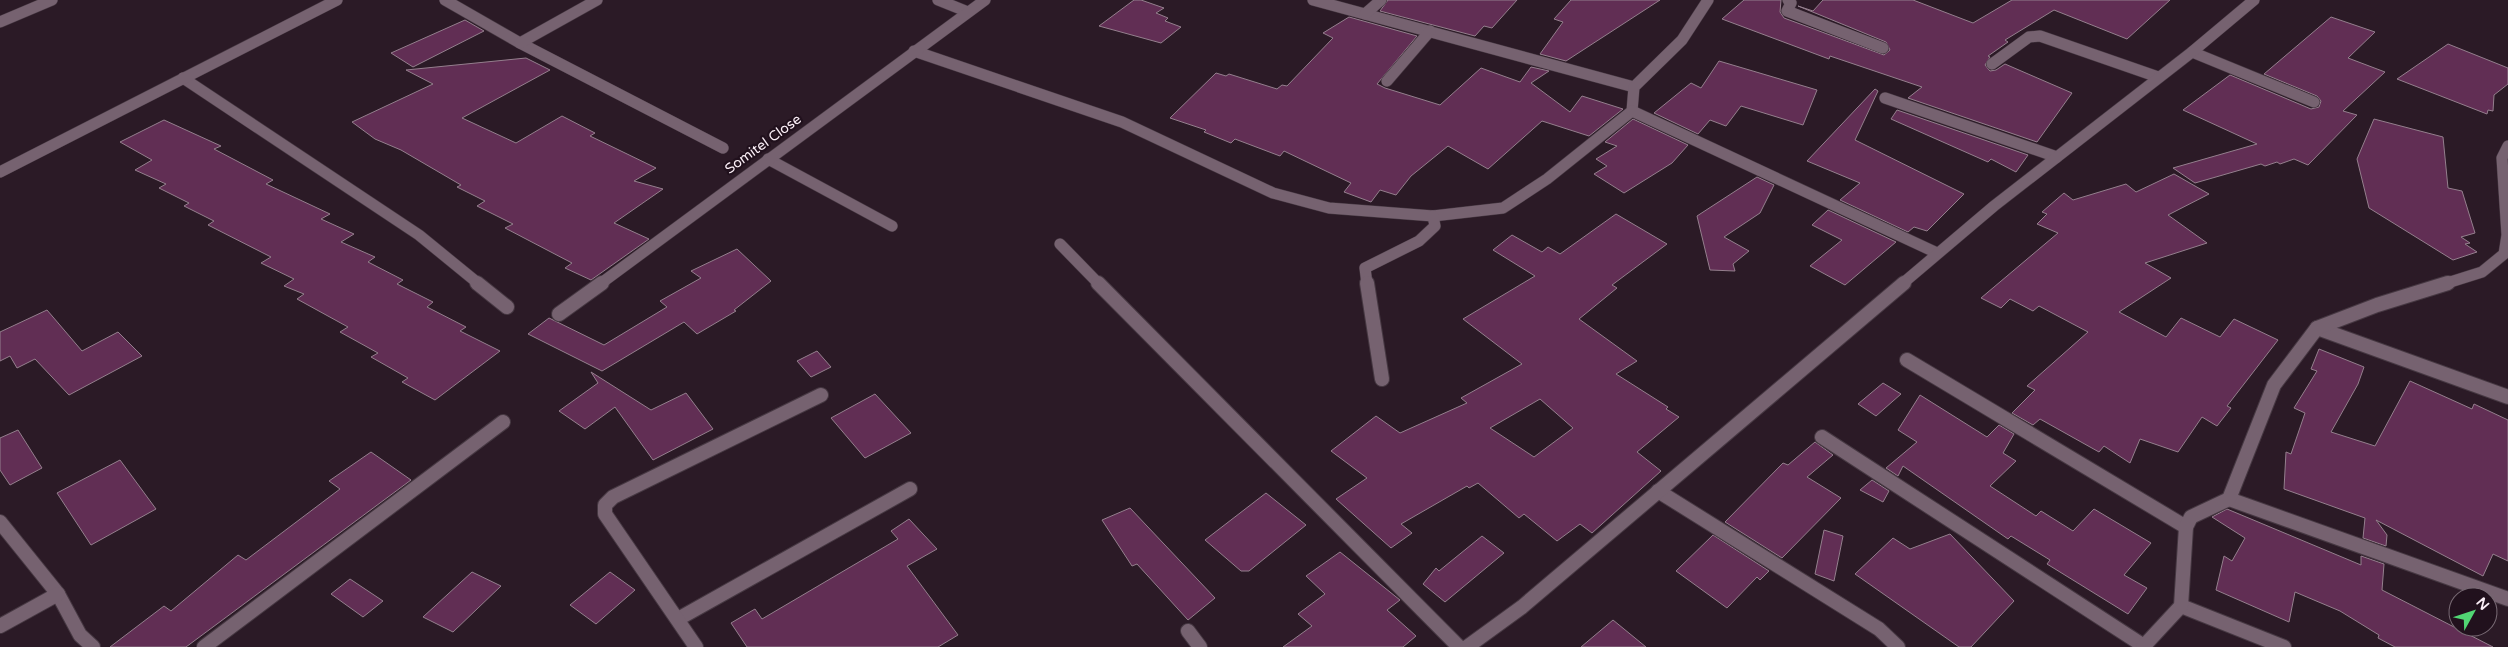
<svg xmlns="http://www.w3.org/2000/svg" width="2508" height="647" viewBox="0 0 2508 647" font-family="'Varela Round',sans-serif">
<rect width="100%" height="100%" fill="#2b1a26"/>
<!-- building -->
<g fill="#612e54" stroke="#947f8d" fill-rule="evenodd">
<path d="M1134,0H1141L1164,8L1156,13L1168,18L1165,21L1181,27L1161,43L1099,26Z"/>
<path d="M1388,0H1517L1492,28L1484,26L1475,36L1380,11Z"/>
<path d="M1571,0H1660L1566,61L1540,54L1563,22L1554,19Z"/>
<path d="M1744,0H1781L1780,12L1784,18L1884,55L1890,50L1886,42L1798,6L1813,11L1823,0H1913L1973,23L2012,0H2170L2127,39L2054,10L2005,40L2008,42L1988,56L1990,57L1985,65L1990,71L1996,70L2005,64L2072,93L2037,142L1908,98L1922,87L1830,56L1829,59L1722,19Z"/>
<path d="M1349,17L1417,36L1377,84L1385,88L1440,105L1481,68L1520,82L1531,67L1549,71L1531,83L1570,112L1582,96L1623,109L1589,136L1542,121L1488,169L1448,146L1411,176L1396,195L1380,190L1371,202L1344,192L1351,183L1284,151L1280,156L1235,139L1231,143L1204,132L1206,130L1170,118L1216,73L1226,76L1229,74L1277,89L1282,85L1287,86L1333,38L1323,33Z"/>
<path d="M2331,17L2375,32L2348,58L2385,72L2343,111L2357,115L2308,165L2294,159L2280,164L2277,162L2265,166L2261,164L2195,183L2173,168L2257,144L2183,110L2230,75L2311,109L2319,107L2321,101L2317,96L2264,74Z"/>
<path d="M465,20L484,31L413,67L391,53Z"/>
<path d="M2448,44L2508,68V84L2494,95L2493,111L2488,110L2487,114L2397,79Z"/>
<path d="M526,58L550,70L462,118L516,143L562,116L595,133L590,136L656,168L634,181L663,189L614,223L649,239L591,280L565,268L572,263L505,228L513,224L477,206L485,201L457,187L461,185L401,150L375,139L352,122L433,84L406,70Z"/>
<path d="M1719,61L1817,90L1803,125L1741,106L1726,126L1710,120L1698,134L1654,113L1691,83L1701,88Z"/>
<path d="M1875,89L1878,91L1855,140L1964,194L1927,231L1914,227L1908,232L1840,200L1860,183L1807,161Z"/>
<path d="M1897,110L2028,155L2016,172L1991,159L1988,162L1891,119Z"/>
<path d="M1633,119L1688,145L1672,163L1624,193L1594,174L1607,166L1596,159L1617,146L1605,142Z"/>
<path d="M2374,119L2443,137L2448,188L2462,191L2475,233L2461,237L2470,243L2465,244L2477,252L2453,260L2369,208L2357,159Z"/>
<path d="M164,120L221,146L214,149L273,180L266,184L330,214L321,219L354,234L341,242L375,257L368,262L403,280L397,284L433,302L427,307L466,327L460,331L500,351L435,400L402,382L408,378L371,357L378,353L340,332L348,327L297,299L304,294L284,286L294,279L261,263L271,257L208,225L214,221L184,206L189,203L159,188L166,184L135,170L152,160L120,142Z"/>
<path d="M2174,174L2209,194L2168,215L2207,243L2145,263L2171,278L2119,312L2166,337L2181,318L2220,337L2234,319L2278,340L2227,406L2231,408L2217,426L2202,417L2178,452L2140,439L2130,463L2104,446L2099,452L2040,419L2033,425L2012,413L2035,390L2027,386L2088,332L2039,306L2033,311L2010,299L2001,308L1981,298L2058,233L2037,224L2047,214L2042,212L2064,193L2073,200L2126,184L2136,192Z"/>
<path d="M1757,177L1774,185L1760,213L1724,237L1749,251L1733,264L1735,271L1710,270L1697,216Z"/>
<path d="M1828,210L1896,242L1845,285L1810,266L1842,240L1812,225Z"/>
<path d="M1616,214L1667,244L1612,285L1617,288L1579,319L1637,361L1616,374L1668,407L1666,409L1679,417L1637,452L1661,471L1592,533L1580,524L1557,541L1524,514L1519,518L1478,483L1469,488L1467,486L1401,524L1412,533L1391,548L1336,499L1367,478L1331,451L1376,416L1400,433L1467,403L1461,398L1522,364L1463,319L1535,276L1493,250L1512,235L1542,252L1548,247L1560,254ZM1540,399L1573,428L1534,457L1490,428Z"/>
<path d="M737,249L771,281L734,310L736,311L697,334L684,322L602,371L528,334L549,318L604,345L667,307L660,301L701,278L691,271Z"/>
<path d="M47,310L82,351L118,332L142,356L69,395L35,359L17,368L10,356L0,361V332Z"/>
<path d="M2319,349L2364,367L2358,384L2331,432L2375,446L2410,381L2472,409L2474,404L2508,420V561L2493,554L2483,576L2376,520L2387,535L2386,546L2363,538L2365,518L2284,489L2286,452L2291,454L2305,413L2294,408L2317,371L2311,369Z"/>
<path d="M817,351L831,367L811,377L797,361Z"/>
<path d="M591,372L651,410L686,393L713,429L653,460L615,407L585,429L559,411L598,383Z"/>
<path d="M1883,383L1901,394L1876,416L1858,404Z"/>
<path d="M875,394L911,433L865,458L831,418Z"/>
<path d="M1920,395L1987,437L1999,425L2014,434L2003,453L2016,461L1990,486L2036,516L2041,511L2073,531L2094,509L2151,543L2124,575L2147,588L2128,614L2047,564L2050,560L2011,536L2008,539L1903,466L1898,476L1886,468L1917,442L1898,430Z"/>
<path d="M18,430L42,468L10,485L0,470V438Z"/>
<path d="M1815,442L1833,455L1807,477L1841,498L1782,558L1725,522L1783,463L1788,465Z"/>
<path d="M371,452L411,480L186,647H110L164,606L171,611L238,555L246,560L340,489L329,481Z"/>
<path d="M120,460L156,509L91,545L57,493Z"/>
<path d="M1872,480L1889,491L1883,502L1860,490Z"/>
<path d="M1266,493L1306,525L1249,571H1241L1205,540Z"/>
<path d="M1130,508L1215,598L1188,620L1137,564L1132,566L1102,520Z"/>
<path d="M2227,509L2361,565V556L2384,564L2382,590L2493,647H2395L2378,638L2379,635L2340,611L2295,592L2289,622L2216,590L2224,556L2232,561L2245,538L2212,517Z"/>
<path d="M909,519L937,549L907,566L958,635L938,647H747L731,623L755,609L762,619L898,539L891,531Z"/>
<path d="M1824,530L1843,536L1834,581L1815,574Z"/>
<path d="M1950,534L2014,601L1971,647H1959L1855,574L1893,538L1910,549Z"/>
<path d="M1713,535L1769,571L1760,580L1757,577L1727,608L1676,571Z"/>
<path d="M1482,536L1504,553L1445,602L1423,584L1436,568L1439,571Z"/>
<path d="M1340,552L1400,600L1387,610L1416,636L1403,647H1283L1312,626L1298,614L1325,594L1306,576Z"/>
<path d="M472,572L501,586L453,632L423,617Z"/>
<path d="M610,572L635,590L596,624L570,605Z"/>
<path d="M350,579L383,601L363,617L331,594Z"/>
<path d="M1613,620L1646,647H1581Z"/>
</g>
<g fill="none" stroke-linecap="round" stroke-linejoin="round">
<!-- minor-far1 casing -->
<g stroke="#463842" stroke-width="12">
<g id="minor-far1">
<path d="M445,0L520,43L723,148"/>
<path d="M938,0L968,12"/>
<path d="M1313,0L1634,87"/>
<path d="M1788,0L1791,3L1787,11L1883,48"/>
<path d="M1365,14L1381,0"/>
<path d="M0,22L52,0"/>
<path d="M520,43L597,0"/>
<path d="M914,51L1122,122L1273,193L1329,208L1433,216L1503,208L1547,179L1632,111L1634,87L1682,40L1708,0"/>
<path d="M2192,52L2314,102"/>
<path d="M1992,64L2029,37L2040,36L2158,77"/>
<path d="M183,78L419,235L479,284"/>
<path d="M1387,81L1430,31"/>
<path d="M1885,98L2057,157"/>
<path d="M1632,111L1937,253"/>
<path d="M768,159L892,226"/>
<path d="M0,172L337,0"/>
<path d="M1060,244L1099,284"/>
<path d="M600,284L985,0"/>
<path d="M1367,284L1365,268L1419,241L1435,226L1433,216"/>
<path d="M1902,284L1994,206L2192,52L2254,0"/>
<path d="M2444,284L2482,272L2504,254L2507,235L2502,158L2508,146"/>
</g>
</g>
<!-- minor casing -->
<g stroke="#463842" stroke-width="16">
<g id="minor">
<path d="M477,283L507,307"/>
<path d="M1098,283L1459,647"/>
<path d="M1367,283L1382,379"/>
<path d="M559,314L602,283"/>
<path d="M2317,328L2508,397"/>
<path d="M1907,360L2186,527"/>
<path d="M1822,437L2144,646"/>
<path d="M1658,491L1879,629L1898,647"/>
<path d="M2229,499L2508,599"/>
<path d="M0,522L58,594L80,635L93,647"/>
<path d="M2181,606L2284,647"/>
<path d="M678,619L910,489"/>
<path d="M0,626L58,594"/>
<path d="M1188,631L1200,647"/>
<path d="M204,647L503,422"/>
<path d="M696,647L605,514V505L613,497L821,395"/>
<path d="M1467,647L1522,607L1904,283"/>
<path d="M2143,647L2181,606L2186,527L2191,517L2229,499L2274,385L2317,328L2377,305L2448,283"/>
</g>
</g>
<!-- minor-far1 -->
<use href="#minor-far1" stroke="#766270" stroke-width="11"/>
<!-- minor -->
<use href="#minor" stroke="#766270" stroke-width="14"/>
</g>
<g text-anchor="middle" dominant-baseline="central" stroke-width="4.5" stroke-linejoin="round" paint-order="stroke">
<!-- street labels -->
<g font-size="14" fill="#fbeff7" stroke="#21111d">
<text transform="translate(763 144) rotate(-36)">Somitel Close</text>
</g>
</g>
<!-- north arrow -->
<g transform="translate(2473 612) rotate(50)"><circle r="24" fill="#21111d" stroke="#786a74"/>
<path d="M0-4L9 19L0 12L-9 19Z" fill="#51d674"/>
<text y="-8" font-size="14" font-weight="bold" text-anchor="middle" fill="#fbeff7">N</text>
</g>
</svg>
